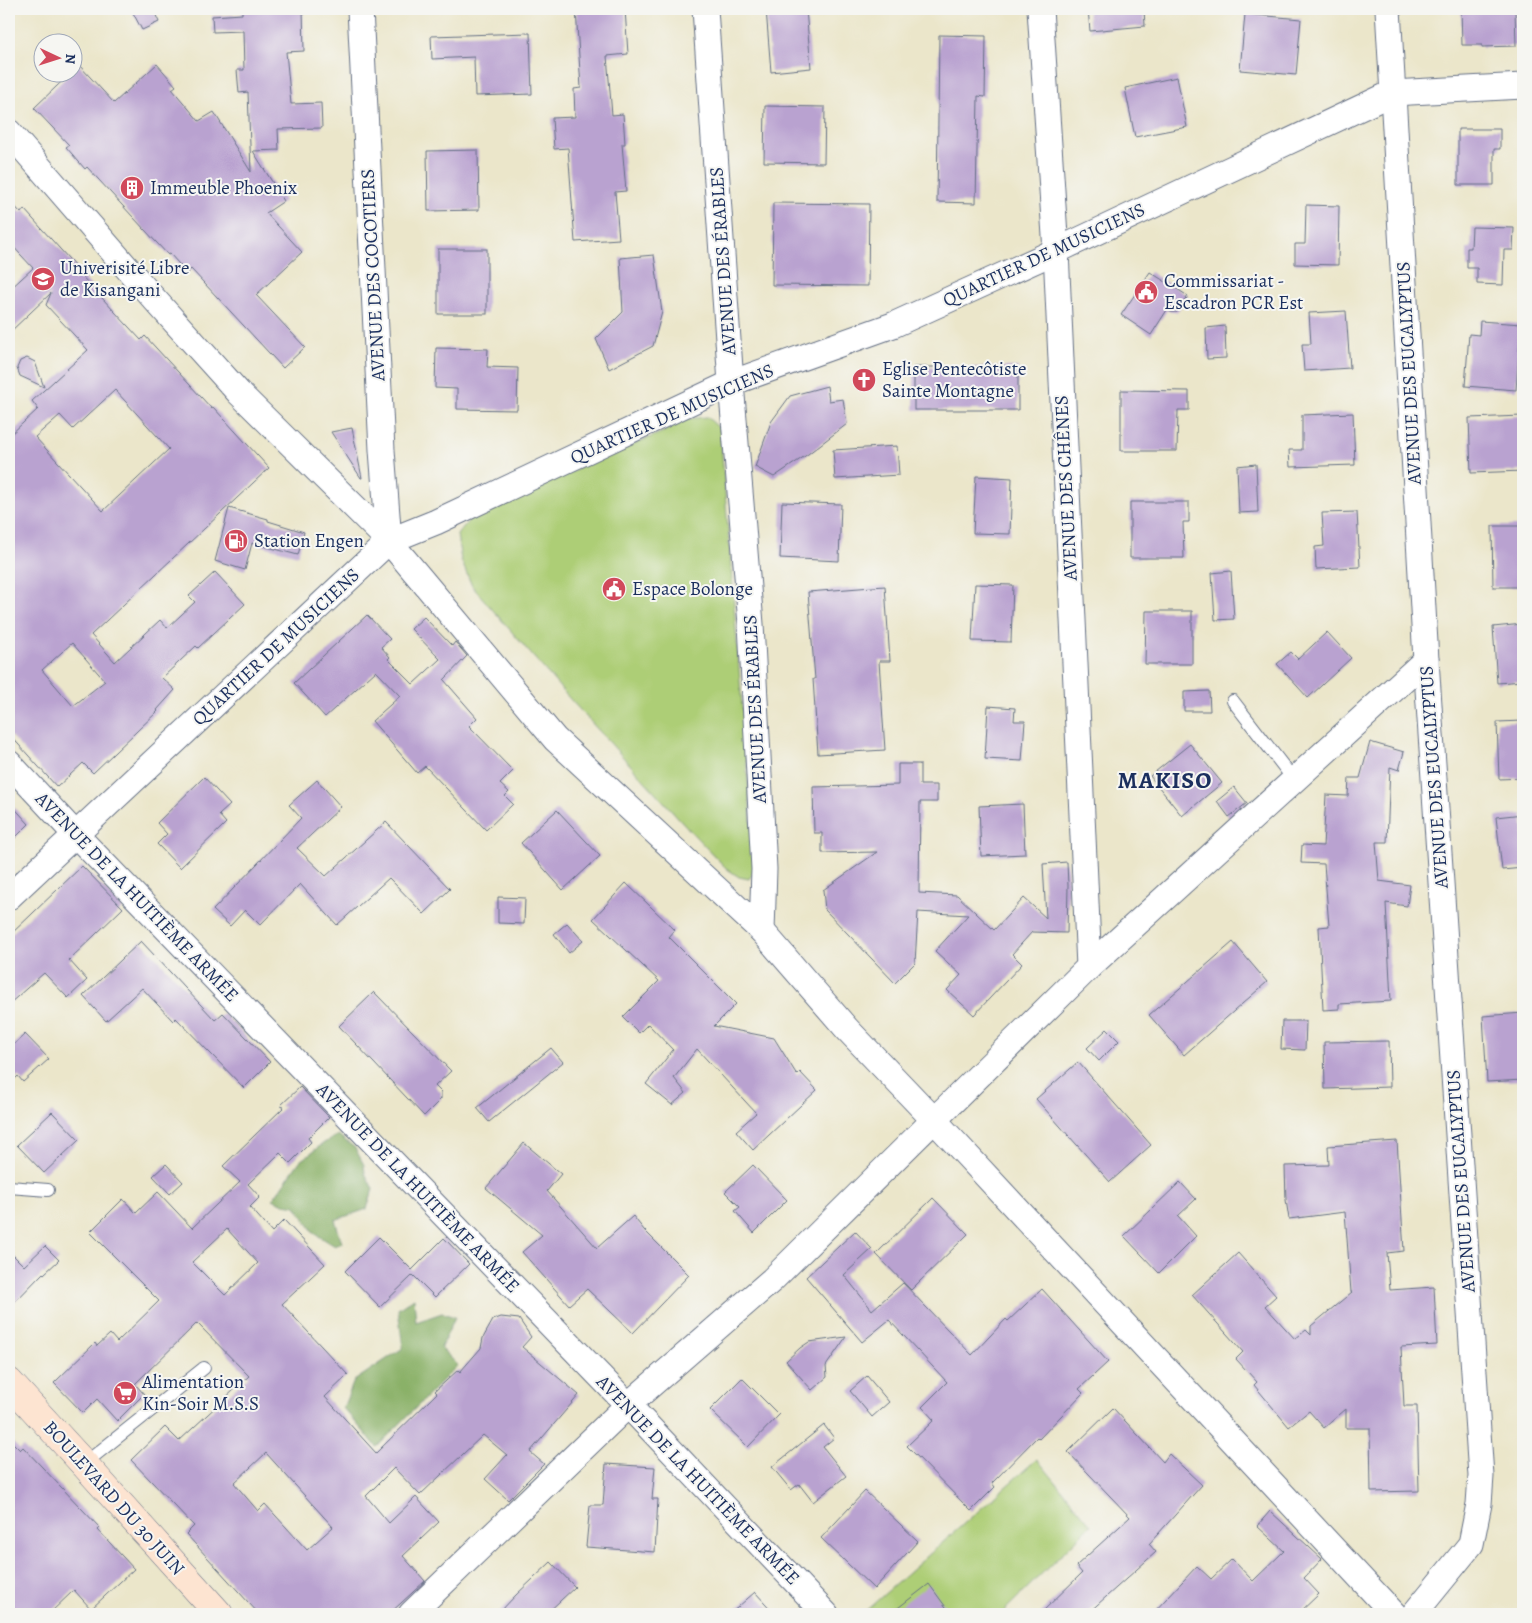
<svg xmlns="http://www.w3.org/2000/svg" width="1532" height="1623" viewBox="0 0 1532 1623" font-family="Alegreya,serif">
<rect width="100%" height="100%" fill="#f6f6f2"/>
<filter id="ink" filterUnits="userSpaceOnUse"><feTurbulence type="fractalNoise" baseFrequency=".02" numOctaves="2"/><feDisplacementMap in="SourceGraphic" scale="10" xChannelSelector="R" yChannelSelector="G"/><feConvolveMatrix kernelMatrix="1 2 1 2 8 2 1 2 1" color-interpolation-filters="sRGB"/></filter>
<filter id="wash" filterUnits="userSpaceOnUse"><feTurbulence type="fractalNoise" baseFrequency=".0096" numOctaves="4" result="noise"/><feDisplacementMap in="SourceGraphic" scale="20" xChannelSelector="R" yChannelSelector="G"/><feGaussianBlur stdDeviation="1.12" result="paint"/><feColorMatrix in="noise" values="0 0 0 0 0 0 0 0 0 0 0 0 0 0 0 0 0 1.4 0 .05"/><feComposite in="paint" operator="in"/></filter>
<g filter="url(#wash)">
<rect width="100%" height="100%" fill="#ebe6ca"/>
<!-- green -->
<g fill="#adce76" stroke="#647e6a">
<path d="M707,417L720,429L755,870L749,879L739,877L726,868L696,837L569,698L472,586L461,560L457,535L469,520L589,463L663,432L686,419Z"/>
<path d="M1037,1459L1091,1525L1001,1614H862Z"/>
</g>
<!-- forest -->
<g fill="#8ab167" stroke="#527062">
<path d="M338,1135L355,1148L364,1165L365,1173L373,1189L367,1209L335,1220L342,1243L335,1246L314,1233L296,1206L284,1204L273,1199L300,1161L324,1143Z"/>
<path d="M414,1298L416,1322L442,1313L455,1317L441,1348L458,1365L377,1447L343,1408L354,1381L403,1348L398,1309Z"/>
</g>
<g id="blocks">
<!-- building -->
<g fill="#b9a2d0" fill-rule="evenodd">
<path d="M131,9H153L159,22L142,30Z"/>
<path d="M242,9H303L304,51L286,52L291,104L321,103L322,128L278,129L279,150L253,151L284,201L266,213L302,252L256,295L305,347L283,368L191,269L187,273L170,254L168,255L87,167L85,169L66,147L69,145L34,108L79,65L114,103L157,64L176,86L172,89L199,121L214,112L251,172L248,92L239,93L237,70H244L243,31L213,32L212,16L242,14Z"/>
<path d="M576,9H625L628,54L607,56L612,115L623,114L625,144H622L626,191L615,192L619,239L575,242L568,148L554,149L552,118L575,117L574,89L581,88Z"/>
<path d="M766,9H806L811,68L771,72Z"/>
<path d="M1088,9H1144L1145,26L1090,31Z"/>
<path d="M1461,9H1515L1516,46L1482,47V45H1462Z"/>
<path d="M1245,14L1301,19L1296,75L1240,70Z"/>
<path d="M530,33L532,94L475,96L474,57L432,59L431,36Z"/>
<path d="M939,35L986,36L985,97L978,96L976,203L937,202Z"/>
<path d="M1177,77L1187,127L1135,137L1125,88Z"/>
<path d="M765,106L825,107L824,163L764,162Z"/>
<path d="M1458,129H1500V149H1494V185H1458Z"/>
<path d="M478,150L479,210L428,211L427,151Z"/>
<path d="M9,200L21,213L24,209L78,269L76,270L141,340L145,336L212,409L213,407L269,468L91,635L115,662L160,620L167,628L195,602L189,596L215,572L245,604L198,648L196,646L162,678L175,690L157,710L158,711L93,773L83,763L57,787L9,734V436L38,409L32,401L88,350L46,305L51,293L9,333V290L33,268L9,242ZM115,390L169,449L103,511L35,437L60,415L73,429ZM72,643L105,681L73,706L42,670Z"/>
<path d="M773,203L869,204L868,286L772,285Z"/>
<path d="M1306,205L1339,206L1338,265L1295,264V244H1305Z"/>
<path d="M1472,227L1514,228L1513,250H1504L1503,285L1477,284V268H1467V248H1471Z"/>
<rect x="438" y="249" width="49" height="65"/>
<path d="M654,255L662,312L653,346L609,369L596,339L623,312L620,258Z"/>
<path d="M1150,272L1188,296L1177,312H1171L1167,310L1151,335L1121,315Z"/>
<path d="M1346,311L1350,368L1304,371L1302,344H1311L1309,313Z"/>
<path d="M1480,321L1521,324L1516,390L1465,386L1469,334L1479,335Z"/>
<path d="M1225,326L1226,358L1207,359L1206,328Z"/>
<path d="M436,348L488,349L487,367L518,368L517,410L457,409V389L435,388Z"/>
<path d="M27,358L35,362L44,387L20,376L17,368L20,361Z"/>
<rect x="914" y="367" width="104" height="43"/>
<path d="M827,386L829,401L843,399L847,424L808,454L774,477L755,467L771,422L790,396Z"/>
<path d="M1121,390L1189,391V410H1178L1177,451H1121Z"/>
<path d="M1353,413L1355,465L1290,467L1289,450H1302V415Z"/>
<path d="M1523,416V471L1471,473L1469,418Z"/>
<path d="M352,428L362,478H361L331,432Z"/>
<path d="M897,446L899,475L835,479L833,450Z"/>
<path d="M1256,464L1258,512L1239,513L1237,466Z"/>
<path d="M976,476L1012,478L1010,534L973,533Z"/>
<path d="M782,502L841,504L839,561L780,558Z"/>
<path d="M1130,502H1189V522H1183L1184,558H1130Z"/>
<path d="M229,508L268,519V521L304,532L298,555L252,543L245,570L215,561Z"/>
<path d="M1357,512L1360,567L1316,569L1315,547L1324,546L1322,513Z"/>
<path d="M1492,526H1523V587H1493Z"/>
<path d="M1231,571L1234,619L1215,620L1212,573Z"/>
<path d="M975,584L1013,585L1011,642L972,641Z"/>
<path d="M885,586L890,661H879L885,750L818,754L813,679H815L808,592Z"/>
<path d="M1146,611H1192V664H1145Z"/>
<path d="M367,615L390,639L381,647L390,657L388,659L413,684L440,659L411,629L424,617L452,646L455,642L467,656L444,680L477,718L469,726L513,771L500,784L509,792L505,796L513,804L486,830L425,766L417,773L372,721L400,696L376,671L325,717L294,683Z"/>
<path d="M1523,624V681L1497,683L1493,627Z"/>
<path d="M1327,632L1351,658L1308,698L1277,664L1291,652L1298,659Z"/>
<path d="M1209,691L1210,711H1184V692Z"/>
<path d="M988,706L1015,708L1014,721H1025L1022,761L985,759Z"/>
<path d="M1523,721V778L1499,779L1497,722Z"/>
<path d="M1370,742L1404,752L1399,770L1390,767L1387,842H1376L1379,881L1410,885L1407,906L1386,903L1391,1001L1339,1004V1009L1323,1010L1319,927L1329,926L1324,864L1301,863L1302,845L1323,846L1326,795L1348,796L1349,778H1360Z"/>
<path d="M1190,744L1222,783L1182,816L1150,776Z"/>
<path d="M898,764H920V785H937V802H920L919,893L957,895L994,930L1024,898L1046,918L1043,864L1067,862L1068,886L1067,933L1032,932L1012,954L1022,964L974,1015L947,990L961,975L935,951L968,915L918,912L915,963L895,983L825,910L823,890L877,852L822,853V833H814L813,787L898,785Z"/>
<path d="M204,777L230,805L219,815L226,823L180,868L157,844L167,834L157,823Z"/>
<path d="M317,780L341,807L297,848L326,876L386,822L450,889L424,914L389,878L337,925L300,884L260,925L245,910L230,926L213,910L301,818L289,805Z"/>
<path d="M1234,787L1247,803L1229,817L1217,801Z"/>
<path d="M9,802L29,824L9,844Z"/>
<path d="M1023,804L1025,854L981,856L979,806Z"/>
<path d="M557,810L600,856L563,890L521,843Z"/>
<path d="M1523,814V868L1502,870L1496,817Z"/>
<path d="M82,866L123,908L69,960L87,980L68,998L44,973L9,1004V936Z"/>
<path d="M626,883L675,930L669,937L736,1004L714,1026L774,1038L797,1075L800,1072L817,1090L753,1150L736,1131L756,1113L697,1049L674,1078L686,1093L672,1105L646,1084L673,1050L648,1024L639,1033L623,1017L659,981L593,919Z"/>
<path d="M498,897L525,898L524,924L498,923Z"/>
<path d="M567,923L583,941L569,953L554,934Z"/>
<path d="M141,941L215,1020L223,1013L270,1062L244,1088L176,1018L173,1021L142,988L106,1021L83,996Z"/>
<path d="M1233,942L1267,982L1184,1055L1149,1015Z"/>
<path d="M374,992L451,1071L435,1086L441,1092V1099L424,1116L339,1026Z"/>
<path d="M1523,1013V1080L1487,1082L1483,1016Z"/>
<path d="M1282,1021H1306L1305,1050L1281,1049Z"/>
<path d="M1107,1029L1119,1041L1099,1061L1087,1048Z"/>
<path d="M25,1034L49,1059L23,1082L18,1076L9,1085V1049Z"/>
<path d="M1389,1041L1390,1087L1325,1089L1324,1042Z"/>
<path d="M551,1048L563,1062L489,1122L477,1108Z"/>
<path d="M1078,1062L1151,1145L1110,1182L1036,1099Z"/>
<path d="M300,1087L329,1117L308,1138L311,1142L290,1163L280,1153L248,1184L260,1197L250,1207L272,1232L284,1220L325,1264L282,1304L348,1375L325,1397L376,1453L437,1393L435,1391L458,1370L460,1372L481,1348L483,1338L493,1320L501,1317L519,1319L531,1337L522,1347L579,1395L530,1452L544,1464L508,1500L485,1479L507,1455L483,1435L420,1495L394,1468L366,1496L389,1523L416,1497L439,1522L403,1556L425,1581L389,1614H259L186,1534L194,1526L131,1460L165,1427L179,1441L249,1376L197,1323L135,1384L144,1394L117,1421L97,1399L83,1413L54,1383L95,1343L97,1346L110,1334L117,1342L159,1301L90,1232L123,1199L136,1213L158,1192L192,1228L240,1182L223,1166L284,1107L280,1106ZM227,1229L258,1263L225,1295L192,1262ZM266,1453L333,1527L307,1550L265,1504L258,1511L234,1483Z"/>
<path d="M52,1112L79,1140L44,1173L17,1145Z"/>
<path d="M1397,1141L1404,1251L1387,1253L1390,1290L1434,1287L1437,1345L1401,1347L1404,1406H1417L1419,1491L1371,1492L1370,1428H1346V1409L1324,1428L1309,1411L1289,1427L1254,1385L1257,1382L1236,1359L1243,1352L1192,1295L1238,1253L1276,1296L1265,1306L1295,1339L1306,1330L1311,1335V1326L1352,1292H1351L1345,1212L1289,1219L1286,1200L1285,1166L1329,1165L1328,1146Z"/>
<path d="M524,1143L561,1174L547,1191L597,1248L633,1216L644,1230L689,1275L633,1333L587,1289L569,1305L522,1252L542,1235L486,1188Z"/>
<path d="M166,1164L183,1182L170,1194L153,1176Z"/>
<path d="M753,1165L787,1200L754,1233L735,1211L740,1207L725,1192Z"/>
<path d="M1180,1182L1196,1199L1178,1216L1196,1236L1159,1273L1124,1236Z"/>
<path d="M933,1198L968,1234L911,1290L876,1254Z"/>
<path d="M855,1231L872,1249L844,1275L872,1310L903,1283L972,1355L1006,1319L1008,1321L1042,1289L1108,1362L1079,1389L1083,1393L1039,1439L1037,1437L992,1483L995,1487L971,1511L907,1446L934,1420L922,1407L947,1382L889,1320L862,1342L806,1277Z"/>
<path d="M379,1237L412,1270L444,1238L469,1264L435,1297L413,1275L380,1307L345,1271Z"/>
<path d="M45,1246L59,1260L44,1274L43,1273L9,1308V1251L24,1266Z"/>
<path d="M846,1337L826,1366L827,1377L812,1390L786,1361L800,1348L809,1342Z"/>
<path d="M867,1376L889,1402L872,1417L850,1391Z"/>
<path d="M742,1378L779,1415L748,1447L710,1410Z"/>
<path d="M1113,1408L1163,1462L1169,1454L1202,1485L1149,1544L1156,1552L1087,1614H1040L1082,1573L1076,1566L1130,1517L1068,1452Z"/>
<path d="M824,1425L834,1438L823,1447L846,1476L813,1502L799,1484L791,1490L772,1467Z"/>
<path d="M9,1439L20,1450L23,1447L100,1528L98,1530L134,1569L91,1609L74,1590L49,1614H9Z"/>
<path d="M606,1464L655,1467L652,1499H658L655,1552L586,1547L590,1505H603Z"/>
<path d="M865,1491L918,1541L874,1589L821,1538Z"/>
<path d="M1270,1511L1322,1559L1304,1578L1319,1594L1298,1614H1152L1197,1566L1211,1579L1232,1559L1253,1581L1284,1551L1257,1526Z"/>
<path d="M551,1562L575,1587L546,1614H498L516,1595Z"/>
<path d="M929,1584L951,1614H890Z"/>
<path d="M755,1592L775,1614H730Z"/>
</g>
</g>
</g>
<g filter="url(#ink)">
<use href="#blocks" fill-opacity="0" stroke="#646f84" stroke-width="1"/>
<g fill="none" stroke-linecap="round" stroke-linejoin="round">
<!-- lane casing -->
<g stroke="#646f84" stroke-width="14">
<g id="lane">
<path d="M1233,701L1294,780"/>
<path d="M9,1187L48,1190"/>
<path d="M84,1464L204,1368"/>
</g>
</g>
<!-- street casing -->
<g stroke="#646f84" stroke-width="27">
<g id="street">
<path d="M360,9L382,450L389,541"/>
<path d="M705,9L731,383L751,624L764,869L762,931"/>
<path d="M1040,9L1056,251L1089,967"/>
<path d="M1388,9L1426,660L1481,1476L1479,1504L1471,1544L1414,1614"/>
<path d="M9,132L147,291L239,393L389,541L555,739L762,931L847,1029L935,1121L1394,1614"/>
<path d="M9,763L75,834L628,1405L826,1614"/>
<path d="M9,897L389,541L436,522L731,383L893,325L1056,251L1392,93L1523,86"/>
<path d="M411,1614L628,1405L772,1280L1089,967L1426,660"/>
</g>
</g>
<!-- secondary casing -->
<g stroke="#646f84" stroke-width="29">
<path id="secondary" d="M9,1382L84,1464L219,1614"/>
</g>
<!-- lane -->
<use href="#lane" stroke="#fff" stroke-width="12"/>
<!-- street -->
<use href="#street" stroke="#fff" stroke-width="25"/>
<!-- secondary -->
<use href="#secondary" stroke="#fde4d1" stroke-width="28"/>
</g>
</g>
<!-- icons -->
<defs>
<g id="building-disc" transform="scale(1.25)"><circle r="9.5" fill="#d1495b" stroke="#f6f6f2"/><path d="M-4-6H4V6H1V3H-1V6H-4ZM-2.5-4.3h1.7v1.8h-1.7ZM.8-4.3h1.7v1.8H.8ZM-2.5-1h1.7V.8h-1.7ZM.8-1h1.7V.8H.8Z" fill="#fff"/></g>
<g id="university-disc" transform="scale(1.25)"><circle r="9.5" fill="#d1495b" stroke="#f6f6f2"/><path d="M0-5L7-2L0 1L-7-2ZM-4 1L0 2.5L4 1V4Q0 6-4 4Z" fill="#fff"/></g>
<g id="civic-disc" transform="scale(1.25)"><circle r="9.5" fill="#d1495b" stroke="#f6f6f2"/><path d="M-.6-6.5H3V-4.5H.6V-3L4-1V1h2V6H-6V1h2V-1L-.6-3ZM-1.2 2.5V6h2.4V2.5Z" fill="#fff"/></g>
<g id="church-disc" transform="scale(1.25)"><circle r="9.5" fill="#d1495b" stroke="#f6f6f2"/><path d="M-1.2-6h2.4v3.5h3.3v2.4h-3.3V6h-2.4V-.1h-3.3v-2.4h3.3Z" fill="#fff"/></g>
<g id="fuel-disc" transform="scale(1.25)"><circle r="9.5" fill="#d1495b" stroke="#f6f6f2"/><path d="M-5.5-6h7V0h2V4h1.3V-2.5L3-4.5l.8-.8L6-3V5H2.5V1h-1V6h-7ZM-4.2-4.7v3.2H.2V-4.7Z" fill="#fff"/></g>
<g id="supermarket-disc" transform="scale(1.25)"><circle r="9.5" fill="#d1495b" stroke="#f6f6f2"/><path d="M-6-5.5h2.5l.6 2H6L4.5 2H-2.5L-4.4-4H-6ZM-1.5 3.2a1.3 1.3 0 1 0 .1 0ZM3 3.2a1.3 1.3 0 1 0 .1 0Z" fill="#fff"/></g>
</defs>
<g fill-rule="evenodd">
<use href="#building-disc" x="132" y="188"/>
<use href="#university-disc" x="43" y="279"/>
<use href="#civic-disc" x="1146" y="292"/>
<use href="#church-disc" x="864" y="380"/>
<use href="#fuel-disc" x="236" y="541"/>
<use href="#civic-disc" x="614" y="589"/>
<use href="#supermarket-disc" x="125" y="1393"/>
</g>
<g text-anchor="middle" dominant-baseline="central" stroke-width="4" stroke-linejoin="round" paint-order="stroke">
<!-- poi labels -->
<g font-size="19" fill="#1b2f5e" stroke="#f6f6f2" text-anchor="start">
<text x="150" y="188">Immeuble Phoenix</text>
<text x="60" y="268">Univerisité Libre<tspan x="60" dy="22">de Kisangani</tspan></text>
<text x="1164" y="281">Commissariat -<tspan x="1164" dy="22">Escadron PCR Est</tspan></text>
<text x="882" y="369">Eglise Pentecôtiste<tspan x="882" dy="22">Sainte Montagne</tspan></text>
<text x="254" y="541">Station Engen</text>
<text x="632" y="589">Espace Bolonge</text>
<text x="142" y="1382">Alimentation<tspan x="142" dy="22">Kin-Soir M.S.S</tspan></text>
</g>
<!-- street labels -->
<g font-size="19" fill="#1b2f5e" stroke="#f6f6f2">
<text transform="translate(1044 255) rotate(-25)">QUARTIER DE MUSICIENS</text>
<text transform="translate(723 261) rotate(-94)">AVENUE DES ÉRABLES</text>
<text transform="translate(373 275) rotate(-93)">AVENUE DES COCOTIERS</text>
<text transform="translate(1409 373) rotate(-93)">AVENUE DES EUCALYPTUS</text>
<text transform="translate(672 414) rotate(-24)">QUARTIER DE MUSICIENS</text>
<text transform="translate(1066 488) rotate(-93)">AVENUE DES CHÊNES</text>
<text transform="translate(276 647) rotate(-43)">QUARTIER DE MUSICIENS</text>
<text transform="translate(755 709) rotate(-93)">AVENUE DES ÉRABLES</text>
<text transform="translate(1434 777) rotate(-94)">AVENUE DES EUCALYPTUS</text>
<text transform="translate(137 897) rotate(46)">AVENUE DE LA HUITIÈME ARMÉE</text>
<text transform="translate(1461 1181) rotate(-94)">AVENUE DES EUCALYPTUS</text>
<text transform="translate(418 1188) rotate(46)">AVENUE DE LA HUITIÈME ARMÉE</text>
<text transform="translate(698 1480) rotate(46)">AVENUE DE LA HUITIÈME ARMÉE</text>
<text transform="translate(114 1498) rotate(48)">BOULEVARD DU 30 JUIN</text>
</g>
<!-- district labels -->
<g font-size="24" font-weight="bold" letter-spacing="1" fill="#1b2f5e" stroke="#f6f6f2">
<text x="1165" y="780">MAKISO</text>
</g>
</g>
<!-- margin -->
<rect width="1532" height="1623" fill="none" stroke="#f6f6f2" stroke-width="30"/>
<!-- north arrow -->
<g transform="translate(58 58) rotate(94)"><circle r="24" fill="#f6f6f2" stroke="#9ea6b7"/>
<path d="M0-4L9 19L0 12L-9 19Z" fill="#d1495b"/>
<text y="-8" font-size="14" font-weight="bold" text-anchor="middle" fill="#1b2f5e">N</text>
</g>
</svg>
